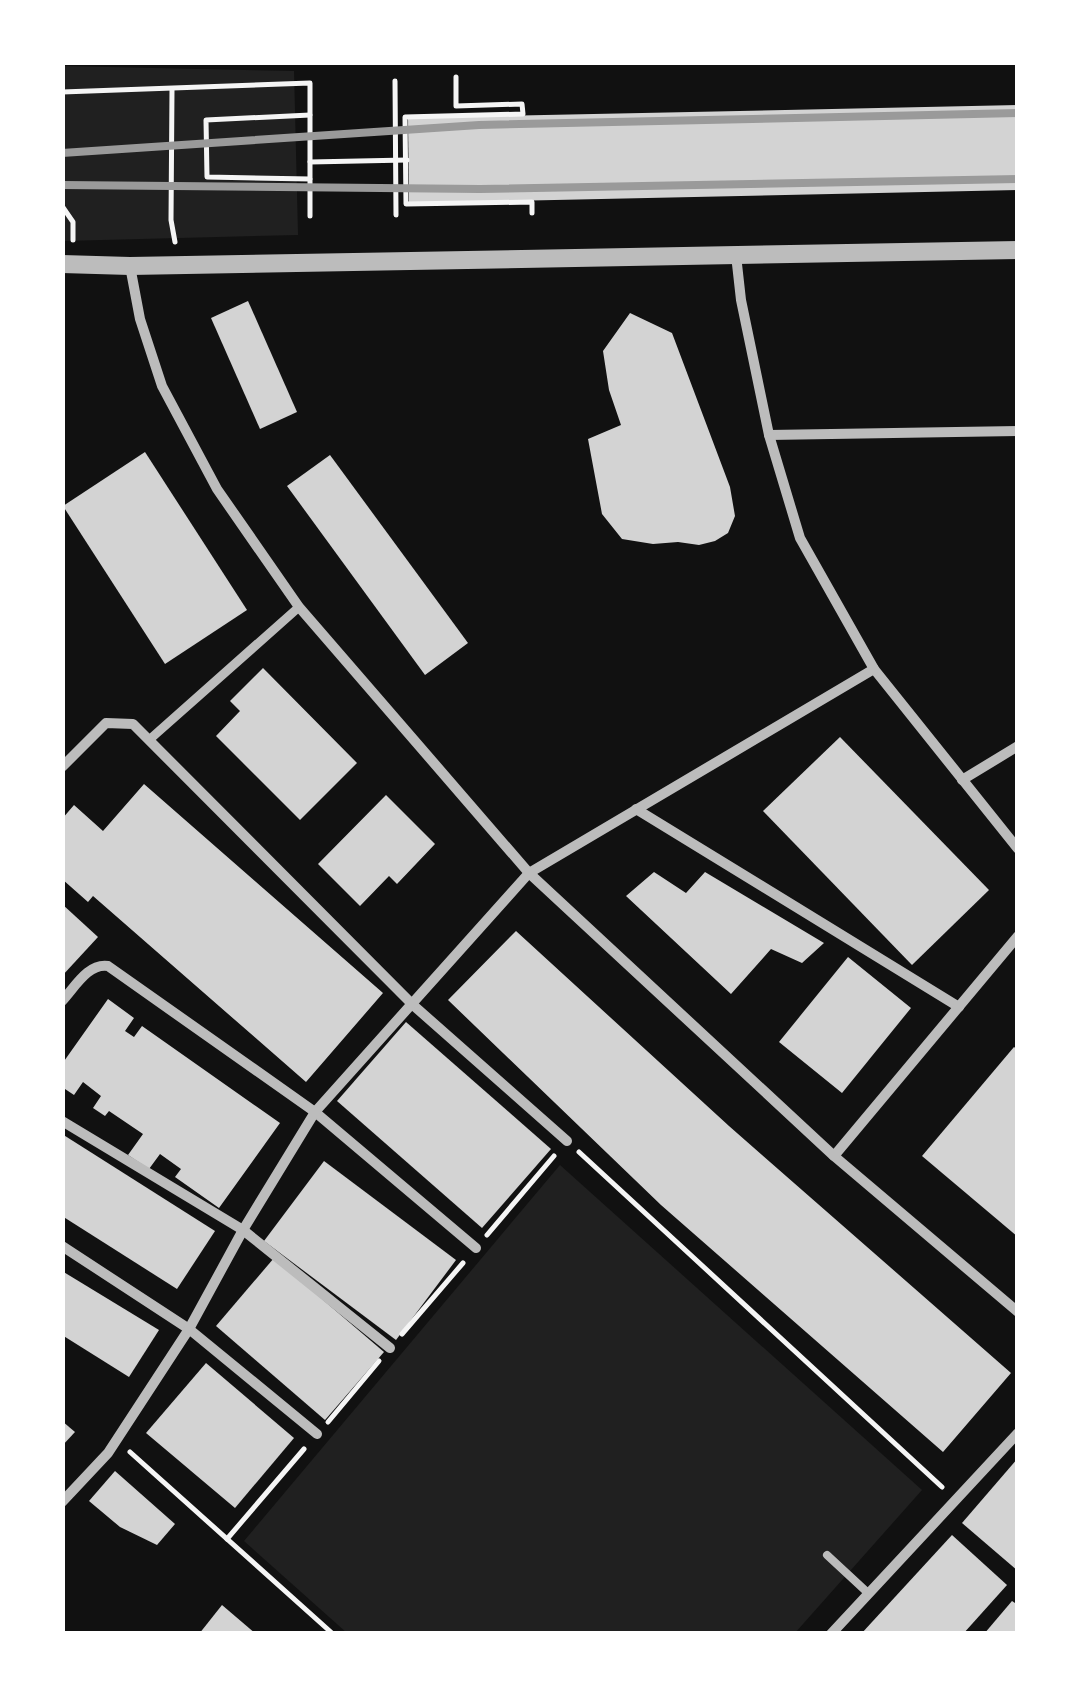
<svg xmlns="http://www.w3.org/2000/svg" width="1080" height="1696" viewBox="0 0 1080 1696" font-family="'Roboto Serif',serif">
<rect width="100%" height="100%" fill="#111"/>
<!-- green -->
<g fill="#202020">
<path d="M62,66L294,71L298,235L63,241Z"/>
<path d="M560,1165L922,1490L795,1633H347L244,1541Z"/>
</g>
<!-- building -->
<g fill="#d3d3d3">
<path d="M1018,105V190L409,203L408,118Z"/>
<path d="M248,301L297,412L260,429L211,318Z"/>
<path d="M630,313L672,333L730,487L735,516L728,533L715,541L699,545L678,542L653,544L622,539L602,514L588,439L621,425L609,390L603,351Z"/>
<path d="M145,452L247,610L165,664L63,506Z"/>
<path d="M330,455L468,643L425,675L287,486Z"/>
<path d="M263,668L357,763L300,820L216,736L240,711L230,701Z"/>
<path d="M840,737L989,890L912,965L763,811Z"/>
<path d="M144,784L383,993L306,1082L93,896L88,902L62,879V819L74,805L103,831Z"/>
<path d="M386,795L435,844L397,884L389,876L360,906L318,864Z"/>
<path d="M654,872L686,893L705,872L824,943L802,963L771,949L731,994L626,896Z"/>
<path d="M62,904L98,937L62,976Z"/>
<path d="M516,931L729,1126L1011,1373L943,1452L661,1205L448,1000Z"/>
<path d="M848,957L911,1008L842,1093L779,1042Z"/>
<path d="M108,999L134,1018L125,1031L134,1037L142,1026L280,1123L219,1208L175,1177L181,1169L160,1154L149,1169L128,1155L143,1134L109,1111L105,1116L93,1108L101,1096L83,1082L74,1095L62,1087V1064Z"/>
<path d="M406,1022L551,1149L482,1228L337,1101Z"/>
<path d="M1014,1047L1018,1050V1237L922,1156Z"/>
<path d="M62,1134L215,1231L177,1289L62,1216Z"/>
<path d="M324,1161L456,1260L396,1340L264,1241Z"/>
<path d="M274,1258L384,1352L325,1420L216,1326Z"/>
<path d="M62,1271L159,1330L129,1377L62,1335Z"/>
<path d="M206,1363L294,1438L235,1508L146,1433Z"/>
<path d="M62,1421L75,1432L62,1446Z"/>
<path d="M1018,1458V1571L962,1523Z"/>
<path d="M115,1471L175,1524L157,1545L120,1527L89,1501Z"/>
<path d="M952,1535L1007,1585L963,1634H861Z"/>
<path d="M1012,1601L1018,1605V1634H984Z"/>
<path d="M222,1605L256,1634H199Z"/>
</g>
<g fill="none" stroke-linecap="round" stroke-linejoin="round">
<!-- path -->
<g stroke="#f5f5f5" stroke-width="5">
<path d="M456,77V106L522,104L523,114L405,117L406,204L532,202V213"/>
<path d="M395,81L396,215"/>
<path d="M172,90L171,220L175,242"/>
<path d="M62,92L310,83V216"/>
<path d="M310,162L407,160"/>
<path d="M310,179L207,177L206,120L310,115"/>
<path d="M62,206L73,222V240"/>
<path d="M579,1152L942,1487"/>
<path d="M487,1235L554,1156"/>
<path d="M402,1334L463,1263"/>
<path d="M328,1422L379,1361"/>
<path d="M130,1452L333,1634"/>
<path d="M227,1539L304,1449"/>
</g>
<!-- service -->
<path stroke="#bcbcbc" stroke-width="8" d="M827,1555L868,1593"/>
<!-- pedestrian -->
<path stroke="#bcbcbc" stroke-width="9" d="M149,740L299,607"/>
<!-- minor -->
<g stroke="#bcbcbc" stroke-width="10">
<path d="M736,255L741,300L769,435L800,538L874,669L1018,849"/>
<path d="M130,266L140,319L162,386L217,489L299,607L529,873L834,1156L1018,1312"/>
<path d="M769,435L1018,431"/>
<path d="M62,767L106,723L133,724L413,1005L567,1141"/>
<path d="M962,780L1018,746"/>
<path d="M636,809L959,1007"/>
<path d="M62,1001C75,987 88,963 108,966L315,1112L476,1248"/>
<path d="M62,1121L243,1230L390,1348"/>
<path d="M834,1156L1018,936"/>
<path d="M62,1246L189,1329L317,1434"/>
<path d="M62,1502L108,1453L189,1329L243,1230L315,1112L529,873L874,669"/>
<path d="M831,1634L1018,1433"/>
</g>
<!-- tertiary -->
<path stroke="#bcbcbc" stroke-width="18" d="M62,264L130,266L1018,250"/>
<!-- rail -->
<g stroke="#9a9a9a" stroke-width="8">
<path d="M62,153L479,125L1018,113"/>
<path d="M62,185L480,189L1018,179"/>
</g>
</g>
<!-- border -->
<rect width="1080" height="1696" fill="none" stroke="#ffffff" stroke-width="130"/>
</svg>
